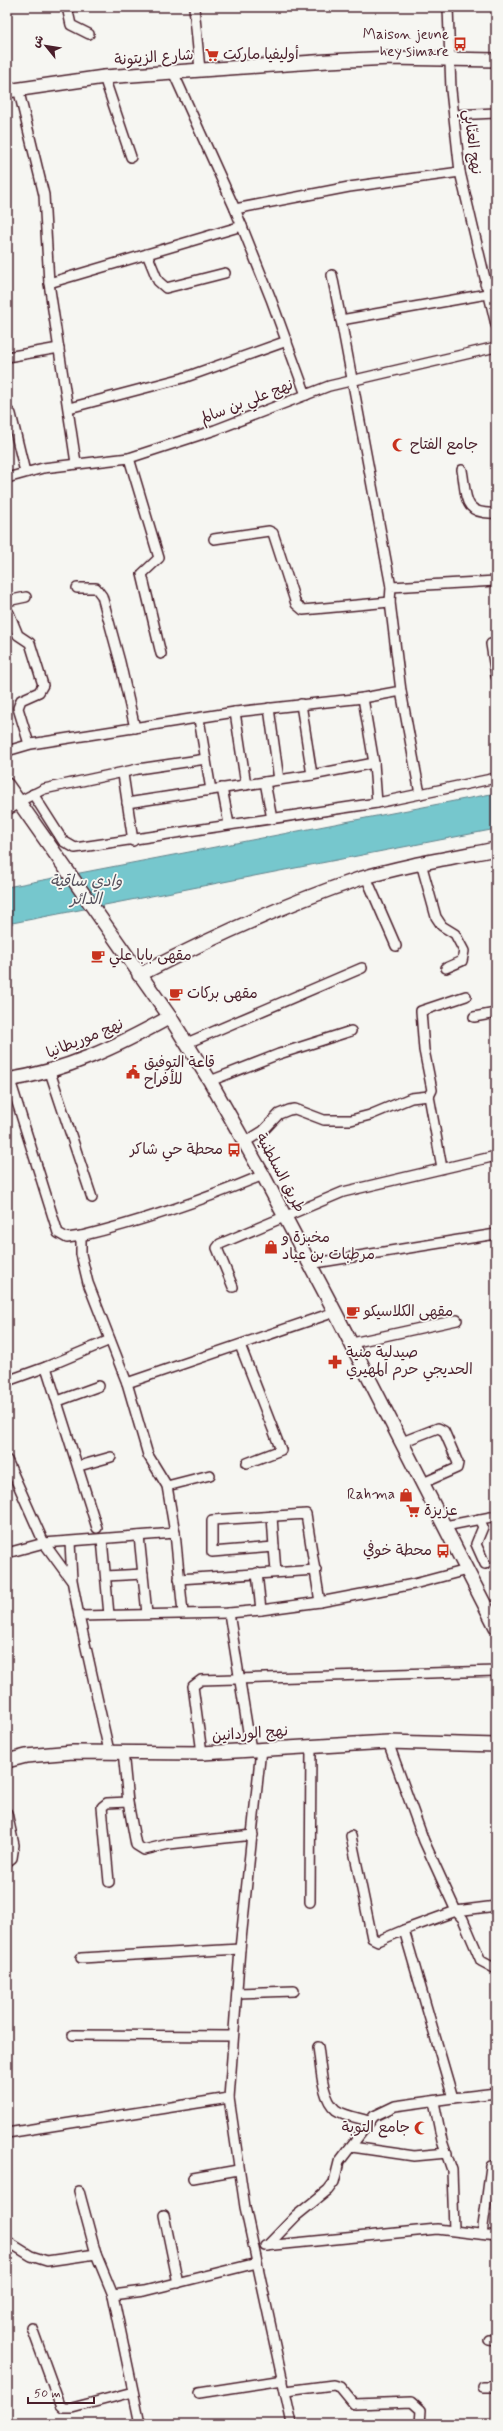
<svg xmlns="http://www.w3.org/2000/svg" width="503" height="2431" viewBox="0 0 503 2431" font-family="Mynerve,'Playpen Sans Arabic',sans-serif">
<rect width="100%" height="100%" fill="#f6f6f2"/>
<filter id="ink" filterUnits="userSpaceOnUse"><feTurbulence type="fractalNoise" baseFrequency=".025" numOctaves="2"/><feDisplacementMap in="SourceGraphic" scale="8" xChannelSelector="R" yChannelSelector="G"/><feConvolveMatrix kernelMatrix="1 2 1 2 8 2 1 2 1" color-interpolation-filters="sRGB"/></filter>
<g filter="url(#ink)">
<!-- water -->
<path fill="#76c7cd" stroke="#64848c" d="M496,793V829L7,924V887Z"/>
<g fill="none" stroke-linecap="round" stroke-linejoin="round">
<!-- street casing -->
<g stroke="#4a1f2b" stroke-width="12">
<g id="street">
<path d="M67,7L71,25L89,34"/>
<path d="M194,7L200,70"/>
<path d="M448,7L451,90L460,172L496,325"/>
<path d="M173,72L235,209L271,299L306,395"/>
<path d="M104,77L131,157"/>
<path d="M18,88L44,195L49,283L76,463"/>
<path d="M454,115L496,113"/>
<path d="M235,209L349,187L460,172"/>
<path d="M147,254L158,281L166,288L225,273"/>
<path d="M332,275L341,320"/>
<path d="M49,283L242,226"/>
<path d="M485,284L496,281"/>
<path d="M7,357L59,348"/>
<path d="M69,408L183,378L287,341"/>
<path d="M7,410L11,414L25,472"/>
<path d="M129,458L159,558L142,574L161,654"/>
<path d="M462,470C467,497 462,515 496,513"/>
<path d="M7,478L43,468L129,458L215,430L329,386L496,347"/>
<path d="M214,539L269,531L273,533L296,604L303,610L390,602"/>
<path d="M391,587L341,320L487,294"/>
<path d="M77,588H96L102,596L120,662L135,728"/>
<path d="M7,601L26,597"/>
<path d="M9,613L18,635L30,643L43,685L39,692L21,700L18,708L29,744"/>
<path d="M491,644L496,676"/>
<path d="M401,691L420,794"/>
<path d="M301,704L312,775L374,763L363,698"/>
<path d="M269,708L279,780"/>
<path d="M235,712L246,785"/>
<path d="M7,751L31,744L235,712L363,698L401,691L390,602L391,587L496,581"/>
<path d="M374,763L377,803"/>
<path d="M123,774L133,841"/>
<path d="M265,782L272,819"/>
<path d="M222,788L229,824"/>
<path d="M211,790L312,775"/>
<path d="M33,794L63,841L75,848L377,803L496,778"/>
<path d="M18,802L44,789L138,769L206,759"/>
<path d="M127,803L211,790L199,719"/>
<path d="M421,863L436,917L442,926L455,934L464,951L462,961L446,968"/>
<path d="M366,877L396,946"/>
<path d="M474,1017L496,1013"/>
<path d="M187,1043L362,968"/>
<path d="M50,1072L92,1198"/>
<path d="M10,1080L58,1233L67,1238L81,1236"/>
<path d="M210,1081L279,1054L351,1031"/>
<path d="M429,1096L432,1090L424,1050L421,1011L466,996"/>
<path d="M245,1142L263,1131L279,1114L289,1110L295,1109L324,1120H351L370,1115L411,1098L429,1096L442,1168"/>
<path d="M309,1264L496,1234"/>
<path d="M233,1287L217,1248L220,1244L343,1192L496,1156"/>
<path d="M352,1343L457,1320"/>
<path d="M240,1345L281,1450L247,1463"/>
<path d="M46,1367L97,1528"/>
<path d="M7,1381L46,1367L110,1340"/>
<path d="M127,1383L335,1312"/>
<path d="M58,1401L99,1386"/>
<path d="M402,1442L438,1428L444,1431L458,1463L457,1468L423,1483"/>
<path d="M7,1460L44,1543L71,1580"/>
<path d="M79,1466L111,1457"/>
<path d="M167,1486L210,1475"/>
<path d="M272,1516L274,1547"/>
<path d="M479,1519L483,1527L476,1544L485,1564"/>
<path d="M445,1526L496,1516"/>
<path d="M175,1533L183,1613"/>
<path d="M139,1536L147,1614"/>
<path d="M102,1539L109,1615"/>
<path d="M70,1542L72,1580L79,1616L229,1613L261,1610L320,1602L414,1584L467,1570"/>
<path d="M7,1553L44,1543L175,1533L167,1486L148,1455L127,1383L88,1283L81,1254V1236C147,1220 201,1201 263,1175"/>
<path d="M276,1572L274,1547L212,1552V1520L306,1514L320,1602"/>
<path d="M257,1573L261,1610"/>
<path d="M106,1576L143,1574"/>
<path d="M179,1579L316,1570"/>
<path d="M229,1613L251,1750"/>
<path d="M79,1616L109,1751"/>
<path d="M261,1749L240,1949L229,2098L245,2207L292,2424"/>
<path d="M123,1751L128,1802L136,1845L144,1850L169,1844L253,1835"/>
<path d="M202,1753L193,1686L201,1680L496,1671"/>
<path d="M7,1813L14,1845L12,1858L7,1862"/>
<path d="M351,1836L372,1938L378,1941L404,1930"/>
<path d="M109,1882L102,1807L107,1803L128,1802"/>
<path d="M310,1902L311,1746"/>
<path d="M456,1911L463,1919L481,1961L496,1969"/>
<path d="M456,1911L496,1906"/>
<path d="M81,1958L240,1949"/>
<path d="M237,1993L294,1991"/>
<path d="M73,2035L233,2036"/>
<path d="M318,2047C321,2065 321,2098 336,2110C345,2116 359,2118 369,2121"/>
<path d="M453,2098L496,2093"/>
<path d="M434,2102L442,2141L452,2170L454,2230"/>
<path d="M7,2133L229,2098"/>
<path d="M352,2147L414,2156L447,2153"/>
<path d="M193,2178L238,2170"/>
<path d="M79,2191L96,2254L113,2295L140,2424"/>
<path d="M164,2215L178,2283"/>
<path d="M482,2234L491,2166"/>
<path d="M7,2241L31,2256L47,2261L96,2254"/>
<path d="M265,2246L437,2229L496,2236"/>
<path d="M267,2246L296,2216L328,2190L334,2182L339,2162L374,2116L395,2106L453,2098L404,1930L456,1911L424,1841L388,1742"/>
<path d="M113,2295L144,2291L257,2263"/>
<path d="M32,2328L60,2405L63,2408H72L133,2392"/>
<path d="M489,2340L496,2341"/>
<path d="M483,2387H496"/>
<path d="M286,2391L333,2385L340,2387L354,2404L412,2402L421,2410L420,2424"/>
<path d="M199,2393L283,2380"/>
</g>
</g>
<!-- secondary casing -->
<g stroke="#4a1f2b" stroke-width="16">
<g id="secondary">
<path d="M7,91L104,77L328,61L391,58L496,60"/>
<path d="M7,785L170,1017L210,1081L263,1175L335,1312L496,1627"/>
<path d="M7,808L18,802"/>
<path d="M139,975C209,939 284,904 359,879C404,865 450,858 496,849"/>
<path d="M7,1080C66,1071 118,1046 170,1017"/>
<path d="M7,1761L26,1756L73,1752L202,1753L388,1742L496,1745"/>
</g>
</g>
<!-- street -->
<use href="#street" stroke="#f6f6f2" stroke-width="9"/>
<!-- secondary -->
<use href="#secondary" stroke="#f6f6f2" stroke-width="13"/>
</g>
</g>
<!-- icons -->
<defs>
<g id="bus-bare" transform="scale(1.08)"><path d="M-5-6H5V4H4V6H2V4H-2V6H-4V4H-5ZM-3.5-4V0h7V-4ZM-3.5 1.2v1.5H-2V1.2ZM2 1.2v1.5H3.5V1.2Z" fill="#c8321e" stroke="#f6f6f2" stroke-width="2.5" paint-order="stroke"/></g>
<g id="supermarket-bare" transform="scale(1.08)"><path d="M-6-5.5h2.5l.6 2H6L4.5 2H-2.5L-4.4-4H-6ZM-1.5 3.2a1.3 1.3 0 1 0 .1 0ZM3 3.2a1.3 1.3 0 1 0 .1 0Z" fill="#c8321e" stroke="#f6f6f2" stroke-width="2.5" paint-order="stroke"/></g>
<g id="mosque-bare" transform="scale(1.08)"><path d="M3.5-4.9A6 6 0 1 0 3.5 4.9A5 5 0 1 1 3.5-4.9Z" fill="#c8321e" stroke="#f6f6f2" stroke-width="2.5" paint-order="stroke"/></g>
<g id="cafe-bare" transform="scale(1.08)"><path d="M-5.5-4.5H6V0H3Q3 3.5 0 3.5H-2.5Q-5.5 3.5-5.5 0ZM3-3.2v2h1.7v-2ZM-6 4.5H4V6H-6Z" fill="#c8321e" stroke="#f6f6f2" stroke-width="2.5" paint-order="stroke"/></g>
<g id="civic-bare" transform="scale(1.08)"><path d="M-.6-6.5H3V-4.5H.6V-3L4-1V1h2V6H-6V1h2V-1L-.6-3ZM-1.2 2.5V6h2.4V2.5Z" fill="#c8321e" stroke="#f6f6f2" stroke-width="2.5" paint-order="stroke"/></g>
<g id="shop-bare" transform="scale(1.08)"><path d="M-5-2.5h2.3a2.7 3.5 0 0 1 5.4 0H5L5.5 6h-11ZM-1.5-2.5h3a1.5 2.3 0 0 0-3 0Z" fill="#c8321e" stroke="#f6f6f2" stroke-width="2.5" paint-order="stroke"/></g>
<g id="pharmacy-bare" transform="scale(1.08)"><path d="M-2-6h4v4h4v4h-4v4h-4v-4h-4v-4h4Z" fill="#c8321e" stroke="#f6f6f2" stroke-width="2.5" paint-order="stroke"/></g>
</defs>
<g fill-rule="evenodd">
<use href="#bus-bare" x="460" y="44"/>
<use href="#supermarket-bare" x="212" y="55"/>
<use href="#mosque-bare" x="399" y="445"/>
<use href="#cafe-bare" x="98" y="956"/>
<use href="#cafe-bare" x="176" y="994"/>
<use href="#civic-bare" x="133" y="1072"/>
<use href="#bus-bare" x="234" y="1150"/>
<use href="#shop-bare" x="271" y="1247"/>
<use href="#cafe-bare" x="353" y="1312"/>
<use href="#pharmacy-bare" x="335" y="1362"/>
<use href="#shop-bare" x="406" y="1495"/>
<use href="#supermarket-bare" x="413" y="1511"/>
<use href="#bus-bare" x="443" y="1551"/>
<use href="#mosque-bare" x="421" y="2128"/>
</g>
<g text-anchor="middle" dominant-baseline="central" stroke-width="3.5" stroke-linejoin="round" paint-order="stroke">
<!-- poi labels -->
<g font-size="15" fill="#4a1f2b" stroke="#f6f6f2" text-anchor="start">
<text x="449" y="35" text-anchor="end">Maison jeune<tspan x="449" dy="17">hey simare</tspan></text>
<text x="223" y="55">أوليفيا ماركت</text>
<text x="410" y="445">جامع الفتاح</text>
<text x="109" y="956">مقهى بابا علي</text>
<text x="187" y="994">مقهى بركات</text>
<text x="144" y="1063">قاعة التوفيق<tspan x="144" dy="17">للأفراح</tspan></text>
<text x="223" y="1150" text-anchor="end">محطة حي شاكر</text>
<text x="282" y="1238">مخبزة و<tspan x="282" dy="17">مرطبات بن عياد</tspan></text>
<text x="364" y="1312">مقهى الكلاسيكو</text>
<text x="346" y="1353">صيدلية منية<tspan x="346" dy="17">الحديجي حرم المهيري</tspan></text>
<text x="395" y="1495" text-anchor="end">Rahma</text>
<text x="424" y="1511">عزيزة</text>
<text x="432" y="1551" text-anchor="end">محطة خوفي</text>
<text x="410" y="2128" text-anchor="end">جامع التوبة</text>
</g>
<!-- street labels -->
<g font-size="15" fill="#4a1f2b" stroke="#f6f6f2">
<text transform="translate(154 58) rotate(-4)">شارع الزيتونة</text>
<text transform="translate(472 142) rotate(83)">نهج العنّابي</text>
<text transform="translate(247 402) rotate(-21)">نهج علي بن سالم</text>
<text transform="translate(85 1039) rotate(-22)">نهج موريطانيا</text>
<text transform="translate(280 1173) rotate(62)">طريق السلطنية</text>
<text transform="translate(250 1734) rotate(-4)">نهج الوردانين</text>
</g>
<!-- water labels -->
<g font-size="16" font-style="italic" fill="#57515c" stroke="#f6f6f2">
<text x="86" y="881">وادي ساقية<tspan x="86" dy="18">الدائر</tspan></text>
</g>
</g>
<!-- margin -->
<rect width="503" height="2431" fill="none" stroke="#f6f6f2" stroke-width="24"/>
<rect x="12" y="12" width="479" height="2407" fill="none" stroke="#4a1f2b" stroke-width="1.5" filter="url(#ink)"/>
<!-- north arrow -->
<g transform="translate(46 46) rotate(300)" stroke="#f6f6f2" stroke-width="3" paint-order="stroke">
<path d="M0-3L7 15L0 10L-7 15Z" fill="#4a1f2b"/>
<text y="-6" font-size="11" font-weight="bold" text-anchor="middle" fill="#4a1f2b">ش</text>
</g>
<!-- scale -->
<path d="M28 2397v6h66v-6" fill="none" stroke="#4a1f2b" stroke-width="2"/>
<text x="34" y="2397" font-size="12" fill="#4a1f2b" stroke="#f6f6f2" stroke-width="3" paint-order="stroke">50 m</text>
</svg>
